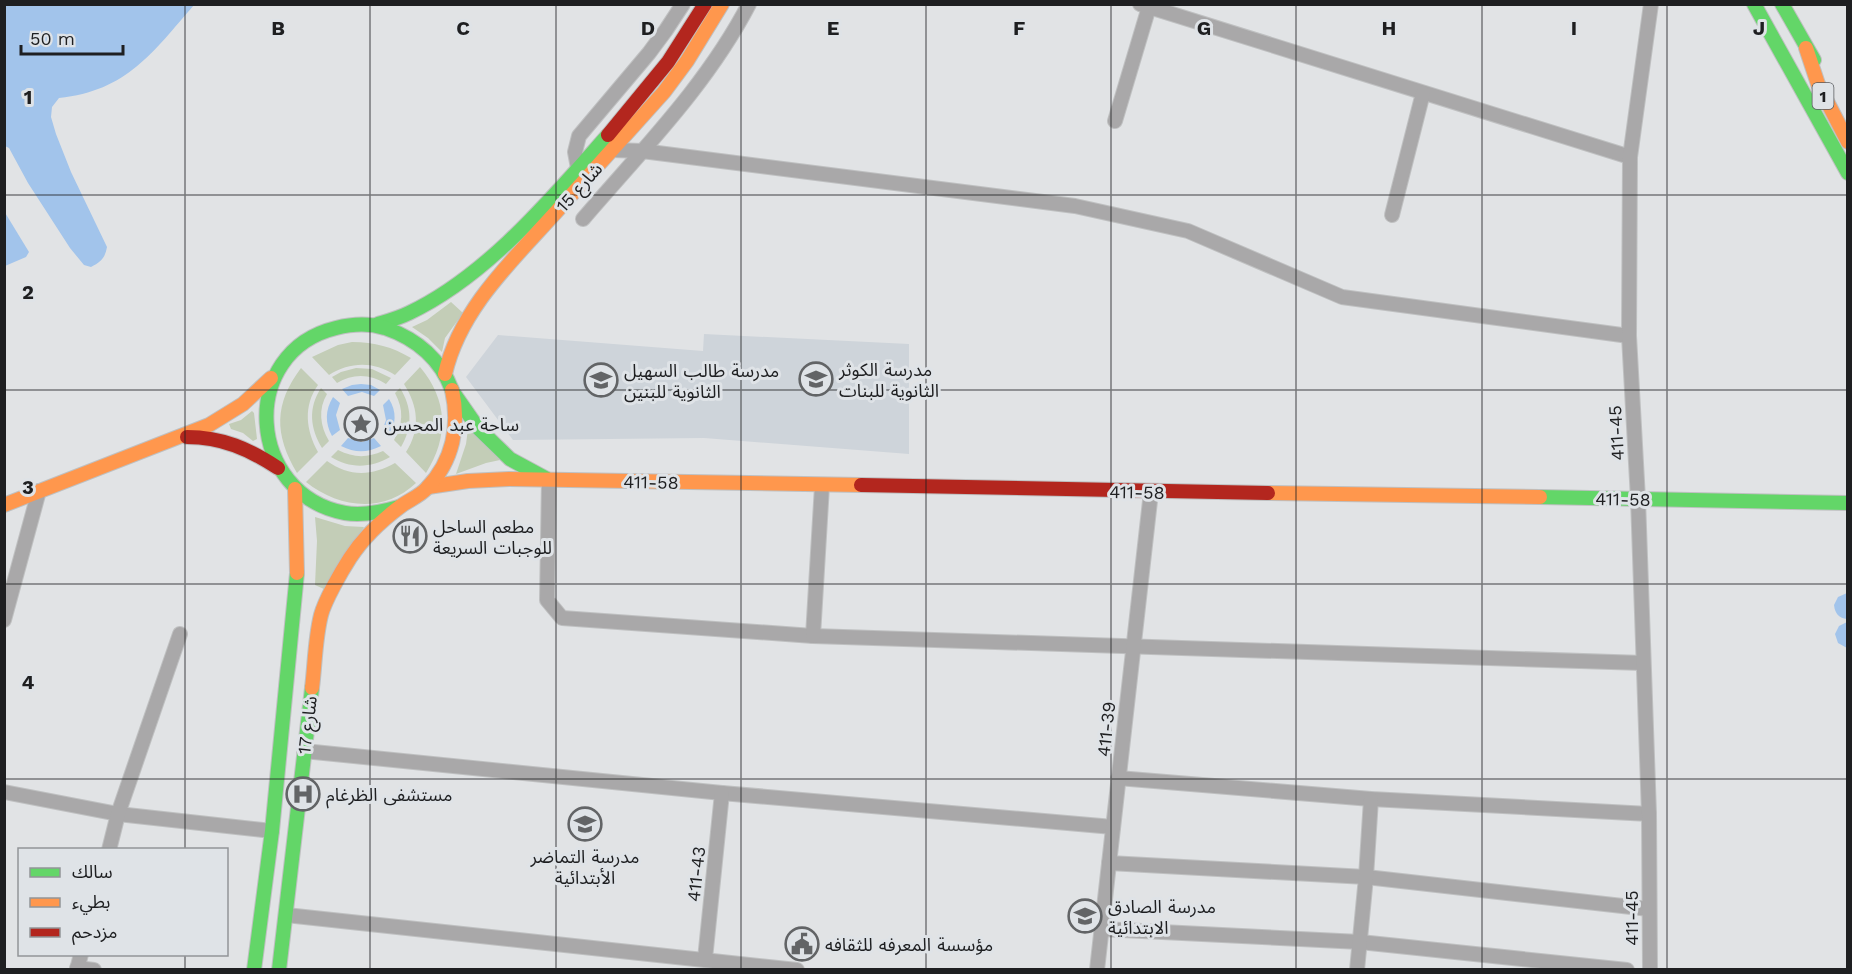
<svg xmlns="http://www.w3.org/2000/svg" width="1852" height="974" viewBox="0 0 1852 974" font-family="'Work Sans','Noto Sans Arabic',sans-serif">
<rect width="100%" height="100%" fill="#e1e3e5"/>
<!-- built -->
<path fill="#ced4da" d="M704,334L909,344V454L704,438L513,440L466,377L498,335L703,351Z"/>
<!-- green -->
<g fill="#c3cdb7">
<path d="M451,302L463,313L445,338L442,352L428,338L412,327L427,320Z"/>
<path d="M352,342C375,342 392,347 411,358L395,375C373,361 350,362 329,375L312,357L338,345Z"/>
<path d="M420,367C448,400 449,437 426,473L406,452C421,429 418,406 404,384Z"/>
<path d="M301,368L318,385C303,406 306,430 318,452L297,473C274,434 274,404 301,368Z"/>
<path d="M356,368L372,369L391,378L386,384C371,374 353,373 337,383L332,377L341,372Z"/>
<path d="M321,388L327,394C318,409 320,426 329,441L322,448C310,428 308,408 321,388Z"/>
<path d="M400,388C412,407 413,427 401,447L394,440C403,424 404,410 395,393Z"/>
<path d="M252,411L254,413L257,439L253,441L243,433L231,429L229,424L241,420Z"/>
<path d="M468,429L500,460L486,463L456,474L466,444Z"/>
<path d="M338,450C354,458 367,458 383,451L390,457C371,468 350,469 331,457Z"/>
<path d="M327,461C349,477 372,476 395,463L416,483C383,514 339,508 306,482Z"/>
<path d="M315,517L345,526L364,527L324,589L315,585L317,541Z"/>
</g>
<!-- water -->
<g fill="#a2c4eb">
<path d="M5,4L194,5C153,52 127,91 59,98L52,107L51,117L56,134L71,172L107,247C105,258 101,262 91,267L84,265L70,248L28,183L9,148L5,146Z"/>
<path d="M4,211L29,252L26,257L5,266Z"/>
<path d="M361,384L371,385L380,390L374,396L362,392L348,396L342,389L352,385Z"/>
<path d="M333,397L340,403L336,415L340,430L332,436C325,423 325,410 333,397Z"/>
<path d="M389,399C397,412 396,424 389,437L382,431L386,420L383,405Z"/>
<path d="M348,438L362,442L374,438L381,446C367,453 355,453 341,446Z"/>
<path d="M1847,593L1848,594L1847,619C1839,618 1835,614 1834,605L1838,597Z"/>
<path d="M1847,622L1848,648H1847L1838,643L1835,634L1839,626Z"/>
</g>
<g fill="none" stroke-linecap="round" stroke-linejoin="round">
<!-- street casing -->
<g stroke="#bfc0c1" stroke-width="16">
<g id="street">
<path d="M1140,4L1630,157"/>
<path d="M1115,121L1149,7"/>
<path d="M613,150L642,151L1075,206L1188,231L1342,297L1629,336"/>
<path d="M578,168L575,152L579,136L649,53L666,30L683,4"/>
<path d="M1392,215L1423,93"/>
<path d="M583,219C642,150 707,85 749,4"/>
<path d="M549,480L547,600L562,618L813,636L1643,663"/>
<path d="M4,620L39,491"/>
<path d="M813,636L822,486"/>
<path d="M304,751L722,793L1113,827"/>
<path d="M1118,778L1371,799L1649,814"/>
<path d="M4,792L118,814L272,831"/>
<path d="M109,850L118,814L180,634"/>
<path d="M1109,863L1366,877L1649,909"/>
<path d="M286,915L797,970"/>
<path d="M1102,929L1360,942L1627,970"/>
<path d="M705,959L722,793"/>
<path d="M77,968L94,970"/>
<path d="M77,970L81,954"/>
<path d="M1097,970L1151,492"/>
<path d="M1357,970L1366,877L1371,799"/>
<path d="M1650,970L1649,814L1638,499L1629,336L1630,157L1651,4"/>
</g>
</g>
<!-- fast casing -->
<g stroke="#bfc0c1" stroke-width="16">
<g id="fast">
<path d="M1754,4L1848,173"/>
<path d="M1782,4L1814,60"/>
<path d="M378,324C388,321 399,318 409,313C487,276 551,199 608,135"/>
<path d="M455,395L478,428L510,459L547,479"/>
<path d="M1540,497L1848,503"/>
<path d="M399,507C382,512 363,516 345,513C247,495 237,352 336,328C352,324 369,323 385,328C417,339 440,358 452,390"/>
<path d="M254,970L272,831L297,573"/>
<path d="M279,970L312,688"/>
</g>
</g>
<!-- slow casing -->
<g stroke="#bfc0c1" stroke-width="16">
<g id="slow">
<path d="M1806,48L1818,84L1848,142"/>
<path d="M445,374C460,308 514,259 557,211C593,171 628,132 664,92L687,61L722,4"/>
<path d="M428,487L468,481L509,479L861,485"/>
<path d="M295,489L297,573"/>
<path d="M1268,493L1540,497"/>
<path d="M4,505L209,425L243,404L271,378"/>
<path d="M312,688C315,664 315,639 321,615C325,600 341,572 350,558C363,538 382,520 401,506C409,500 420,496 427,488C453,461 460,426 452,390"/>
</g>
</g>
<!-- jam casing -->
<g stroke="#bfc0c1" stroke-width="16">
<g id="jam">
<path d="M608,135L668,62L705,4"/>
<path d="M187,437C222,437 249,449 278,468"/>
<path d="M861,485L1268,493"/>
</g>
</g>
<!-- street -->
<use href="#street" stroke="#a9a8a9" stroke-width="14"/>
<!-- fast -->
<use href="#fast" stroke="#63d668" stroke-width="14"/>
<!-- slow -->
<use href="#slow" stroke="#ff974d" stroke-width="14"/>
<!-- jam -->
<use href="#jam" stroke="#b3261e" stroke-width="14"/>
</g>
<!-- grid -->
<path fill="none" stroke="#1e1f21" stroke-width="1.5" stroke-opacity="0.55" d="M185,4V850M370,4V970M556,4V970M741,4V970M926,4V970M1111,4V970M1296,4V970M1482,4V970M1667,4V970M4,195H1848M4,390H1848M4,584H1848M4,779H1848M185,954V970"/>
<!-- icons -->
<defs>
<g id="school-ring" transform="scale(1.725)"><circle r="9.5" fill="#dfe3e7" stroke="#626466" stroke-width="1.5"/><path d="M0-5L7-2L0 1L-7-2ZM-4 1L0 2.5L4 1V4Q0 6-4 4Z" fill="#626466"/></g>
<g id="sight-ring" transform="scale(1.725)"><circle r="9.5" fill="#dfe3e7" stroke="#626466" stroke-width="1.5"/><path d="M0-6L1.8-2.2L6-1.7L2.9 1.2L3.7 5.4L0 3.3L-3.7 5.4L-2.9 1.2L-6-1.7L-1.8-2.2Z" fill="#626466"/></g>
<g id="restaurant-ring" transform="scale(1.725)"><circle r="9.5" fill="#dfe3e7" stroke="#626466" stroke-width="1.5"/><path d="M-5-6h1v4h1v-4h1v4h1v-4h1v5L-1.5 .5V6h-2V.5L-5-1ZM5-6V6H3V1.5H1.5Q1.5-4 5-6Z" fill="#626466"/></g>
<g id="hospital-ring" transform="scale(1.725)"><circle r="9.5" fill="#dfe3e7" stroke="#626466" stroke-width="1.5"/><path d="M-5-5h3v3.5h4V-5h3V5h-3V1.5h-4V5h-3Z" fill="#626466"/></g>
<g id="civic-ring" transform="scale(1.725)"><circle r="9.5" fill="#dfe3e7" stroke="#626466" stroke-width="1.5"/><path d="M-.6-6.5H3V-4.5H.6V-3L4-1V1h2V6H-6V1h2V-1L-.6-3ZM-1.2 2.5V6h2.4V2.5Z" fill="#626466"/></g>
</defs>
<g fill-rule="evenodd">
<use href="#school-ring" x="816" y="379"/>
<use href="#school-ring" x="601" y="380"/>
<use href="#sight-ring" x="361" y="424"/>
<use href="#restaurant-ring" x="410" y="536"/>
<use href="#hospital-ring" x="303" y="794"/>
<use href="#school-ring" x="585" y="824"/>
<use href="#school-ring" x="1085" y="916"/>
<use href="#civic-ring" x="802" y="944"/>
</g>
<g text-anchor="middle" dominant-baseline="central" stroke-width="6" stroke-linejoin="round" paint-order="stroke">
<!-- shield labels -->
<rect fill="#dfe3e7" stroke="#585a5c" stroke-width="1.5" x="1812.5" y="83" width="21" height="26" rx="4.5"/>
<g font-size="16" font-weight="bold" fill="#1e1f21">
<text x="1823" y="96">1</text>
</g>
<!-- street labels -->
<g font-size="18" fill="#1e1f21" stroke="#dfe3e7">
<text transform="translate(579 187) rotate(-48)">شارع 15</text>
<text transform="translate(1616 433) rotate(-93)">411-45</text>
<text transform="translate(651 482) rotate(1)">411-58</text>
<text transform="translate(1137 492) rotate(1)">411-58</text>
<text transform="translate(1623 499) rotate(1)">411-58</text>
<text transform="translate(307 725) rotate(-83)">شارع 17</text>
<text transform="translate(1106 729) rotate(-84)">411-39</text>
<text transform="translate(696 874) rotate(-84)">411-43</text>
<text transform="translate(1631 918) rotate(-90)">411-45</text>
</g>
<!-- poi labels -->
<g font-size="18" fill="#1e1f21" stroke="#dfe3e7" text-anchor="start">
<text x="839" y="369">مدرسة الكوثر<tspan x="839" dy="21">الثانوية للبنات</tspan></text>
<text x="624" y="370">مدرسة طالب السهيل<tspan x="624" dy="21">الثانوية للبنين</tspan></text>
<text x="384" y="424">ساحة عبد المحسن</text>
<text x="433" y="526">مطعم الساحل<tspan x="433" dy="21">للوجبات السريعة</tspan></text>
<text x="326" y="794">مستشفى الظرغام</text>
<text x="585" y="856" text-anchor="middle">مدرسة التماضر<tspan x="585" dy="21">الأبتدائية</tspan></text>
<text x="1108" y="906">مدرسة الصادق<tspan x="1108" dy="21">الابتدائية</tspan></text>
<text x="825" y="944">مؤسسة المعرفه للثقافه</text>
</g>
</g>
<g font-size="20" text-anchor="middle" font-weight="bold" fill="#1e1f21" stroke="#dfe3e7" stroke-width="6" stroke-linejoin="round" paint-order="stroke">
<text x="278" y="35">B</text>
<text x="463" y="35">C</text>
<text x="648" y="35">D</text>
<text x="833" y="35">E</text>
<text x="1019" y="35">F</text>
<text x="1204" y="35">G</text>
<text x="1389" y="35">H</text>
<text x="1574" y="35">I</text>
<text x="1759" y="35">J</text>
<text x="28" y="104">1</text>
<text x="28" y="299">2</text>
<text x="28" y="494">3</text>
<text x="28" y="689">4</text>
</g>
<!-- border -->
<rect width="1852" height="974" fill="none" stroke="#1e1f21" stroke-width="12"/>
<!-- legend -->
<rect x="18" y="848" width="210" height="108" fill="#dfe3e7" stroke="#929598" stroke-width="1.5"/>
<rect x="30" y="868" width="30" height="9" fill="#63d668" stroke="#929598" stroke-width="1.5"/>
<text x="72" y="878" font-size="18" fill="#1e1f21">سالك</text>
<rect x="30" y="898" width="30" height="9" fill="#ff974d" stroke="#929598" stroke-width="1.5"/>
<text x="72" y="908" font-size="18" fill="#1e1f21">بطيء</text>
<rect x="30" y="928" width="30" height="9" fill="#b3261e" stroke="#929598" stroke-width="1.5"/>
<text x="72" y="938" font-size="18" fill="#1e1f21">مزدحم</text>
<!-- scale -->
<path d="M21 45v9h102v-9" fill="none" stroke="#1e1f21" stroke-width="3"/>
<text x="30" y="45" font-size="18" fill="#1e1f21" stroke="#dfe3e7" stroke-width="4.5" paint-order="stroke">50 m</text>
</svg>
